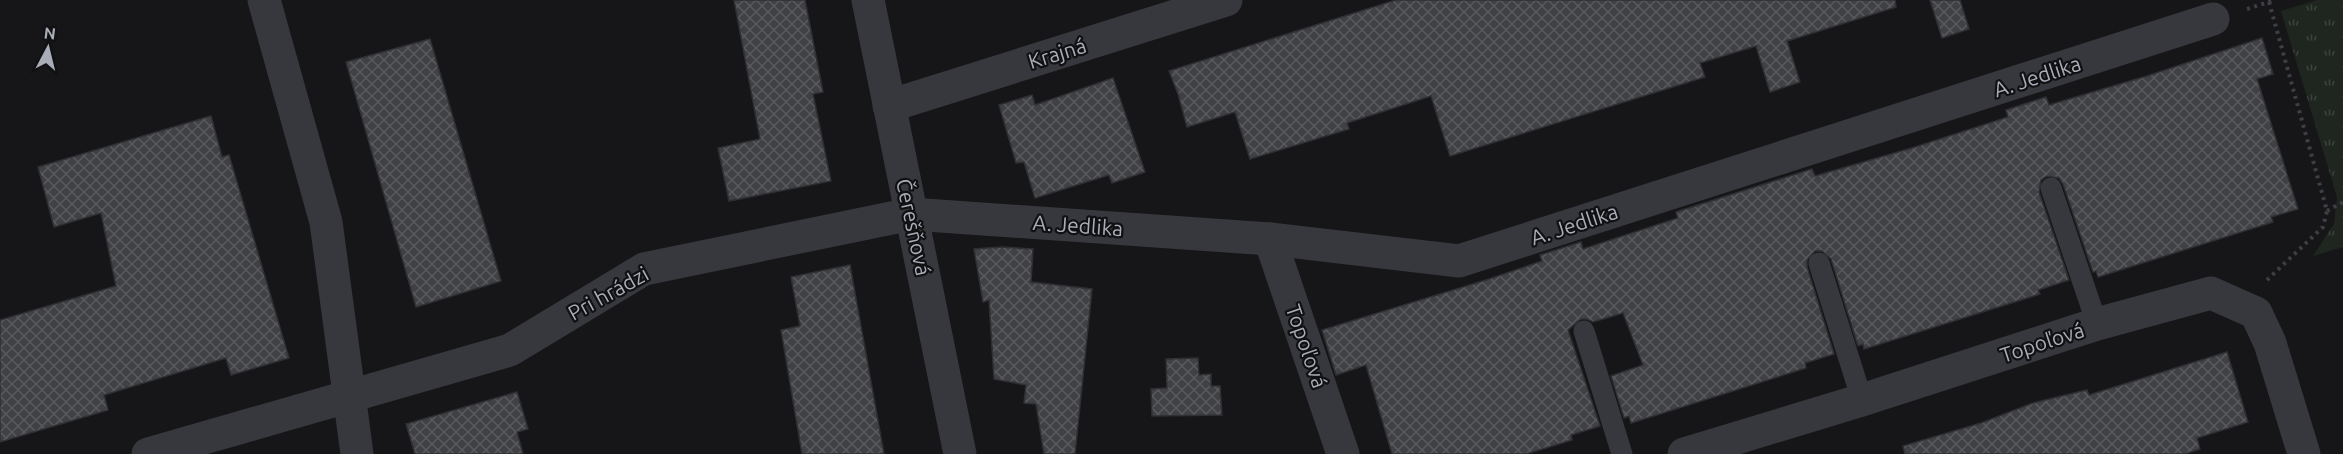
<svg xmlns="http://www.w3.org/2000/svg" width="2343" height="454" viewBox="0 0 2343 454" font-family="Ubuntu,sans-serif">
<defs>
<pattern id="grass-tufts" width="24" height="20" patternUnits="userSpaceOnUse" patternTransform="scale(1.5)"><rect width="24" height="20" fill="#1e261f"/><path d="M3 7l-1-3M5 7V3M7 7l1-3M15 17l-1-3M17 17v-4M19 17l1-3" fill="none" stroke="#3c433d"/></pattern>
<pattern id="building-cross-hatch" width="8" height="8" patternUnits="userSpaceOnUse" patternTransform="scale(1.5)"><rect width="8" height="8" fill="#404145"/><path d="M0 0l8 8M0 8l8-8" fill="none" stroke="#595a5e"/></pattern>
</defs>
<rect width="100%" height="100%" fill="#161618"/>
<!-- grass -->
<path fill="url(#grass-tufts)" d="M2317,0H2343V247L2313,256L2334,224L2337,197L2281,11Z"/>
<!-- building -->
<g fill="url(#building-cross-hatch)" stroke="#303034" stroke-width="1.5">
<path d="M734,0H805L823,92L813,94L831,181L729,201L718,148L760,139Z"/>
<path d="M1396,0H1895L1896,7L1787,41L1800,82L1770,92L1756,46L1700,63L1705,77L1450,156L1431,96L1347,123L1349,129L1250,159L1235,112L1187,127L1178,94L1169,71Z"/>
<path d="M1930,0H1960L1969,29L1942,38Z"/>
<path d="M2262,38L2273,74L2257,79L2298,209L2271,217L2273,222L2098,277L2096,271L2093,272L2063,184L2059,178L2047,176L2041,180L2039,192L2069,280L2038,290L2040,294L1864,349L1863,344L1858,346L1831,259L1822,251H1815L1807,260V267L1834,354L1805,363L1806,368L1631,423L1629,416L1624,418L1611,376L1643,365L1623,313L1593,322L1587,319H1581L1568,330L1600,426L1571,435L1572,440L1526,454H1392L1366,365L1336,375L1322,330L1486,280L1542,261L1540,255L1581,242L1583,249L1678,218L1676,212L1812,169L1815,176L1912,148L2008,117L2006,110L2046,97L2049,105L2147,76Z"/>
<path d="M430,39L501,281L416,307L346,62Z"/>
<path d="M1113,78L1145,172L1112,183L1109,175L1035,198L1024,162L1016,163L999,105L1032,95L1035,105Z"/>
<path d="M211,116L222,157L229,155L289,358L231,375L226,358L104,395L108,410L0,442V320L116,286L101,213L54,227L38,167Z"/>
<path d="M1002,247L1033,249L1031,282L1092,289L1075,454H1044L1036,404L1024,403L1026,385L994,379L989,300L983,302L974,249Z"/>
<path d="M850,265L884,454H802L781,330L800,326L791,277Z"/>
<path d="M2227,352L2248,422L2197,438L2200,449L2185,454H1905L1903,446L1981,423L2033,403L2087,390L2089,395Z"/>
<path d="M1198,358L1199,375L1211,374V386H1220L1222,415L1152,416L1151,389L1167,388L1166,359Z"/>
<path d="M517,392L528,429L517,432L523,454H415L406,424Z"/>
</g>
<g fill="none" stroke-linecap="round" stroke-linejoin="round">
<!-- path -->
<g stroke="#3d3f44" stroke-width="4" stroke-dasharray="3 4.5" stroke-linecap="butt">
<path d="M2247,9L2275,0"/>
<path d="M2327,211L2343,202"/>
<path d="M2267,280L2323,227L2327,211L2269,2"/>
</g>
<!-- service -->
<g stroke="#37383d" stroke-width="21">
<path d="M2051,188L2097,324"/>
<path d="M1819,263L1862,400"/>
<path d="M1584,331L1622,454"/>
</g>
<!-- minor -->
<g stroke="#37383d" stroke-width="33">
<path d="M264,0L326,222L357,454"/>
<path d="M868,0L960,454"/>
<path d="M889,106L1226,0"/>
<path d="M1270,239L1343,454"/>
<path d="M148,454L510,350L644,269L911,214L1270,239L1459,261L2213,19"/>
<path d="M1684,454L1862,400L2097,324L2211,293L2256,313L2270,343L2304,454"/>
</g>
</g>
<g text-anchor="middle" dominant-baseline="central" stroke-width="4.5" stroke-linejoin="round" paint-order="stroke">
<!-- street labels -->
<g font-size="21" fill="#a8adb8" stroke="#111113">
<text transform="translate(1057 53) rotate(-17)">Krajná</text>
<text transform="translate(2037 76) rotate(-18)">A. Jedlika</text>
<text transform="translate(1574 224) rotate(-18)">A. Jedlika</text>
<text transform="translate(1078 225) rotate(4)">A. Jedlika</text>
<text transform="translate(914 227) rotate(78)">Čerešňová</text>
<text transform="translate(608 293) rotate(-29)">Pri hrádzi</text>
<text transform="translate(2042 342) rotate(-18)">Topoľová</text>
<text transform="translate(1307 346) rotate(71)">Topoľová</text>
</g>
</g>
<!-- north arrow -->
<g transform="translate(48 48) rotate(7)" stroke="#111113" stroke-width="4.5" paint-order="stroke">
<path d="M0-4.5L10 22L0 15L-10 22Z" fill="#a8adb8"/>
<text y="-9" font-size="16" font-weight="bold" text-anchor="middle" fill="#a8adb8">N</text>
</g>
</svg>
